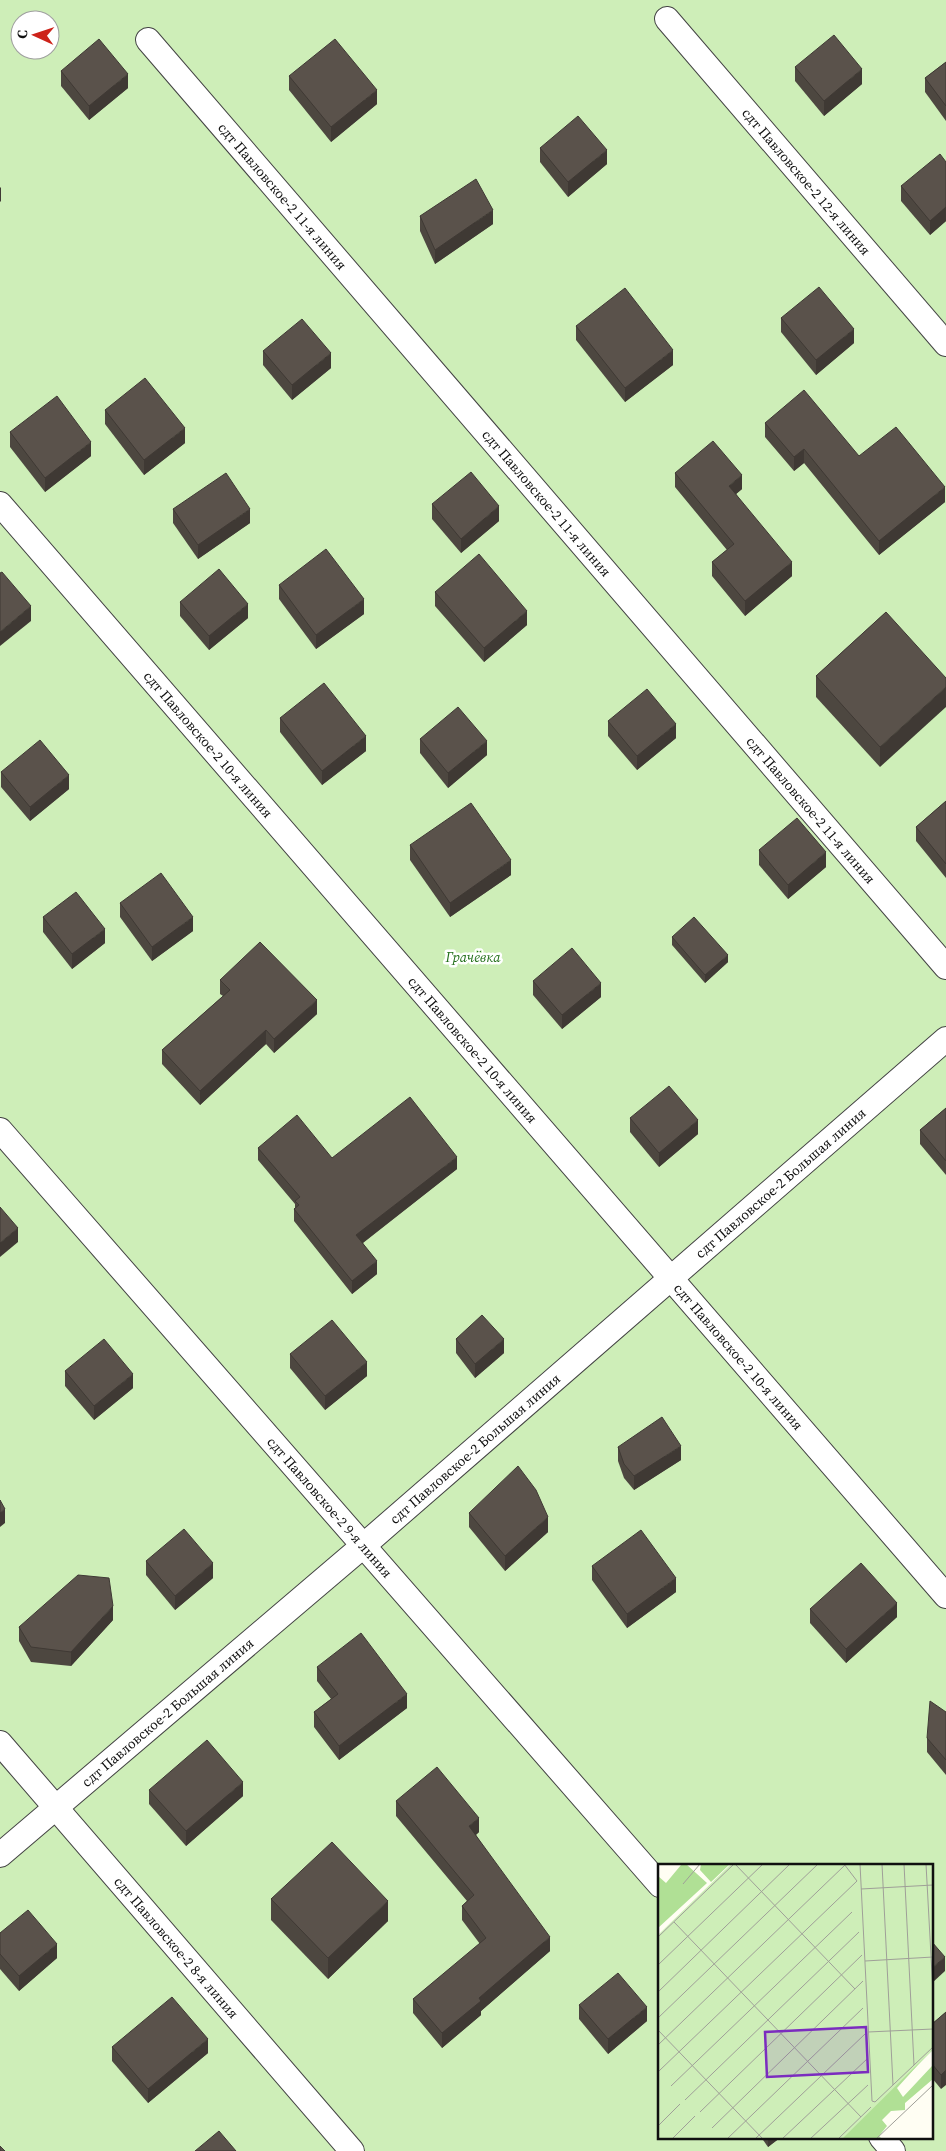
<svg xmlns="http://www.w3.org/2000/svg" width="946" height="2151" viewBox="0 0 946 2151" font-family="'Source Serif 4',serif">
<rect width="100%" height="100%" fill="#fffef3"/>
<!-- green -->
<path fill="#ceeeb8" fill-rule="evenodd" d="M0,0H946V2151H0ZM20,20H50V50H20ZM660,1865H932V2137H660Z"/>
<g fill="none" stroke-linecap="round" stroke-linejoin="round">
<!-- lane casing -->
<g stroke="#434343" stroke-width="26">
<g id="lane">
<path id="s1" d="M667,19L946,344"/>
<path id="s2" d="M148,40L946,967"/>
<path id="s3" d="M0,504L946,1596"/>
<path id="s4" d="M0,1130L660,1885"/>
<path id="s5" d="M0,1743L352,2151"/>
<path id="s6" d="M0,1855L363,1546L946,1039"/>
<path d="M881,2137L893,2151"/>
</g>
</g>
<!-- lane -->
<use href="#lane" stroke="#fff" stroke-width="24"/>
</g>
<!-- wall -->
<g fill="#4d4740">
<path d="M946,62V121L925,92V78Z"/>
<path d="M795,67L862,84L824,116L795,81Z"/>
<path d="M61,71L128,88L89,120L61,86Z"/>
<path d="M289,76L377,104L331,142L289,90Z"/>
<path d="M540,148L607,164L568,197L540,162Z"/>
<path d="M946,162V221L930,235L901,201V186Z"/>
<path d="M420,216L493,224L435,264L420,231Z"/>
<path d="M781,318L854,343L816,375L781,332Z"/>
<path d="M576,326L673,365L625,402L576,340Z"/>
<path d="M263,351L331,368L292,400L263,365Z"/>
<path d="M105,410L185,443L144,475L105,424Z"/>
<path d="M765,423L859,456L945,502L879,555L804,463L794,471L765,437Z"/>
<path d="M10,432L91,456L45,492L10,447Z"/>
<path d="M675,473L742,489L736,494L792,576L745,616L712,576V562L727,550L675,487Z"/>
<path d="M432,504L499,521L461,553L432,519Z"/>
<path d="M173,509L250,523L198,559L173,523Z"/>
<path d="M279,585L364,614L316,649L279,599Z"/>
<path d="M435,592L527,625L484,662L435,606Z"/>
<path d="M180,602L248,618L209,650L180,616Z"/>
<path d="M886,612L880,767L816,697V676Z"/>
<path d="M280,718L366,751L322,785L280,732Z"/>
<path d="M608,721L676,738L637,770L608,736Z"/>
<path d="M420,739L487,755L448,788L420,753Z"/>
<path d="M1,772L69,789L30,821L1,787Z"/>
<path d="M946,801V878L916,841V827Z"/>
<path d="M410,845L511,875L450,917L410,860Z"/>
<path d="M759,850L826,867L788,899L759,865Z"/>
<path d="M120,903L193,931L152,961L120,917Z"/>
<path d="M43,917L105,943L72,969L43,932Z"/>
<path d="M672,937L728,962L705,983L672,945Z"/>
<path d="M220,980L317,1014L274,1053L266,1044L200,1105L162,1064V1050L223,996L220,994Z"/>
<path d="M533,981L601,997L562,1029L533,995Z"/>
<path d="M946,1108V1175L920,1144V1130Z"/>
<path d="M630,1118L698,1134L659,1167L630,1132Z"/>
<path d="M258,1148L332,1158L457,1169L363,1243L377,1274L352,1294L294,1221V1209L295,1208V1204L258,1160Z"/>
<path d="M456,1339L504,1353L475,1378L456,1353Z"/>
<path d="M290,1354L367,1376L325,1410L290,1368Z"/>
<path d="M65,1371L133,1388L94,1420L65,1386Z"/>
<path d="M618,1447L681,1460L634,1490L624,1478L618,1461Z"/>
<path d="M469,1513L548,1532L505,1571L469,1527Z"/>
<path d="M146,1561L213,1578L175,1610L146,1575Z"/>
<path d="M592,1566L676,1592L627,1628L592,1580Z"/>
<path d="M810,1609L897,1617L846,1663L810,1623Z"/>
<path d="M113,1620L71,1666L31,1662L19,1641V1627Z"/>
<path d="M317,1667L407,1708L339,1760L314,1727V1712L331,1699L317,1681Z"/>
<path d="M946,1712V1775L927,1752V1738Z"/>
<path d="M149,1790L243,1796L186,1846L149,1804Z"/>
<path d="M396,1801L479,1832L476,1835L550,1951L481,2011V2015L442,2048L413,2013V1999L480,1944L462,1920V1906L467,1901L396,1816Z"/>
<path d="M271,1899L388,1921L328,1979L271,1920Z"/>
<path d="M0,1933L57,1958L19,1991L0,1969Z"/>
<path d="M579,2005L647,2021L608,2054L579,2019Z"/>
<path d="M946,2012L941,2089L932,2078V2024Z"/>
<path d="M112,2047L208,2053L148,2103L112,2061Z"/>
<path d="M761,2137H781L768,2147Z"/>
</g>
<!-- shaded-wall -->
<g fill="#3f3934">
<path d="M862,69V84L824,116V101Z"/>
<path d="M128,74V88L89,120V106Z"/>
<path d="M377,90V104L331,142V127Z"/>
<path d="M607,150V164L568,197V182Z"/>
<path d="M1,187V201L0,202V188Z"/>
<path d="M946,207V221L930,235V221Z"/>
<path d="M493,210V224L435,264V250Z"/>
<path d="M854,329V343L816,375V360Z"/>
<path d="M673,350V365L625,402V388Z"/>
<path d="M331,353V368L292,400V385Z"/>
<path d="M185,428V443L144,475V460Z"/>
<path d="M91,442V456L45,492V478Z"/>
<path d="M804,449V463L794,471V457Z"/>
<path d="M742,475V489L729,500V486Z"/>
<path d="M945,487V502L879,555V541Z"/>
<path d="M499,506V521L461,553V539Z"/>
<path d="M250,509V523L198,559V545Z"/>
<path d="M792,562V576L745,616V601Z"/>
<path d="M364,599V614L316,649V635Z"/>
<path d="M248,604V618L209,650V636Z"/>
<path d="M31,606V621L0,646V632Z"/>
<path d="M527,611V625L484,662V648Z"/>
<path d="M946,687V707L880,767V747Z"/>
<path d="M676,724V738L637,770V756Z"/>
<path d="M366,736V751L322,785V771Z"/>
<path d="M487,741V755L448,788V773Z"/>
<path d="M69,775V789L30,821V807Z"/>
<path d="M826,852V867L788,899V885Z"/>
<path d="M511,860V875L450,917V903Z"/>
<path d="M193,917V931L152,961V947Z"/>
<path d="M105,929V943L72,969V954Z"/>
<path d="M728,955V962L705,983V975Z"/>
<path d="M601,983V997L562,1029V1015Z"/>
<path d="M317,1000V1014L274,1053V1039Z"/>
<path d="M266,1030V1044L200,1105V1091Z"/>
<path d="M698,1120V1134L659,1167V1153Z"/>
<path d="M457,1157V1169L356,1248V1235Z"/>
<path d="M18,1228V1242L0,1257V1243Z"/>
<path d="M377,1261V1274L352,1294V1281Z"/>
<path d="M504,1339V1353L475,1378V1364Z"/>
<path d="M367,1362V1376L325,1410V1396Z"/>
<path d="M133,1374V1388L94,1420V1406Z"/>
<path d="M681,1446V1460L634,1490V1476Z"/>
<path d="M5,1509V1523L0,1527V1513Z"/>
<path d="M548,1517V1532L505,1571V1556Z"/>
<path d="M213,1563V1578L175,1610V1596Z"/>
<path d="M676,1578V1592L627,1628V1614Z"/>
<path d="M897,1603V1617L846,1663V1649Z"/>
<path d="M113,1606V1620L71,1666V1652Z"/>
<path d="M407,1694V1708L339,1760V1746Z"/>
<path d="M243,1782V1796L186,1846V1831Z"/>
<path d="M479,1818V1832L469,1840V1826Z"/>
<path d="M388,1901V1921L328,1979V1958Z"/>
<path d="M550,1937V1951L481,2011V2015L442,2048V2033L479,1998Z"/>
<path d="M57,1944V1958L19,1991V1976Z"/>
<path d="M945,1957V1971L932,1983V1968Z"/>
<path d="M647,2007V2021L608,2054V2039Z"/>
<path d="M208,2039V2053L148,2103V2089Z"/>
<path d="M946,2070V2085L941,2089V2075Z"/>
<path d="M768,2137H781L768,2147Z"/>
</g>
<!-- building -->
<g fill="#5a524b" stroke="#3f3934">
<path d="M834,35L862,69L824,101L795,67Z"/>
<path d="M99,39L128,74L89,106L61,71Z"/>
<path d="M335,39L377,90L331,127L289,76Z"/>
<path d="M946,62V106L925,78Z"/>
<path d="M578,116L607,150L568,182L540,148Z"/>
<path d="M940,154L946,162V207L930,221L901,186Z"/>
<path d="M476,179L493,210L435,250L420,216Z"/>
<path d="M819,287L854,329L816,360L781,318Z"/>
<path d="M625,288L673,350L625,388L576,326Z"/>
<path d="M302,319L331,353L292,385L263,351Z"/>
<path d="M145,378L185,428L144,460L105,410Z"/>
<path d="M804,390L859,456L896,427L945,487L879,541L804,449L794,457L765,423Z"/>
<path d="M57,396L91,442L45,478L10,432Z"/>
<path d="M713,441L742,475L729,486L792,562L745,601L712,562L734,544L675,473Z"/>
<path d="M471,472L499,506L461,539L432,504Z"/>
<path d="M226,473L250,509L198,545L173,509Z"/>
<path d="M326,549L364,599L316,635L279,585Z"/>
<path d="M479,554L527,611L484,648L435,592Z"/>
<path d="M219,569L248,604L209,636L180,602Z"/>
<path d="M2,572L31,606L0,632V573Z"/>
<path d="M886,612L946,678V687L880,747L816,676Z"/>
<path d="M324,683L366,736L322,771L280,718Z"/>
<path d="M647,689L676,724L637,756L608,721Z"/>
<path d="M458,707L487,741L448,773L420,739Z"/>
<path d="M40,740L69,775L30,807L1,772Z"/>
<path d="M946,801V864L916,827Z"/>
<path d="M471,803L511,860L450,903L410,845Z"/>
<path d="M797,818L826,852L788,885L759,850Z"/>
<path d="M161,873L193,917L152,947L120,903Z"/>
<path d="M76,892L105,929L72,954L43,917Z"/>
<path d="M694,917L728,955L705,975L672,937Z"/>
<path d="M260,942L317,1000L274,1039L266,1030L200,1091L162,1050L230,990L220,980Z"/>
<path d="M572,948L601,983L562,1015L533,981Z"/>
<path d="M669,1086L698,1120L659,1153L630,1118Z"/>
<path d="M410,1097L457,1157L356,1235L377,1261L352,1281L294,1209L299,1205L295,1201L300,1197L258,1148L297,1115L332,1158Z"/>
<path d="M946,1108V1161L920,1130Z"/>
<path d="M0,1207L18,1228L0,1243Z"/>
<path d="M482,1315L504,1339L475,1364L456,1339Z"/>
<path d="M332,1320L367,1362L325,1396L290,1354Z"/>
<path d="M104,1339L133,1374L94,1406L65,1371Z"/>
<path d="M662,1417L681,1446L634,1476L624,1464L618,1447Z"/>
<path d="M518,1466L536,1490L548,1517L505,1556L469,1513Z"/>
<path d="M0,1500L5,1509L0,1513Z"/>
<path d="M184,1529L213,1563L175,1596L146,1561Z"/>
<path d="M641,1530L676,1578L627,1614L592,1566Z"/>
<path d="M861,1563L897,1603L846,1649L810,1609Z"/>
<path d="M78,1575L109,1578L113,1606L71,1652L31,1647L19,1627Z"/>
<path d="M361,1633L407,1694L339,1746L314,1712L338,1694L317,1667Z"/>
<path d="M930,1701L946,1712V1760L927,1738Z"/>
<path d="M207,1740L243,1782L186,1831L149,1790Z"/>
<path d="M437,1767L479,1818L469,1826L550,1937L479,1998L481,2001L442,2033L413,1999L486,1938L462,1906L474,1895L396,1801Z"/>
<path d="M332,1842L388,1901L328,1958L271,1899Z"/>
<path d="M28,1910L57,1944L19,1976L0,1954V1933Z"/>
<path d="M932,1942L945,1957L932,1968Z"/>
<path d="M618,1973L647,2007L608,2039L579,2005Z"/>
<path d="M172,1997L208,2039L148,2089L112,2047Z"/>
<path d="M946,2012V2070L941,2075L932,2064V2024Z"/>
<path d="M219,2131L236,2151H195Z"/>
<path d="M0,2146L5,2151H0Z"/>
</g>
<g text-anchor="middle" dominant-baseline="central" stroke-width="5" stroke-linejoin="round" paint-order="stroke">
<!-- street labels -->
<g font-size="14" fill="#101010" stroke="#fff">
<text stroke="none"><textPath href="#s1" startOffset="214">сдт Павловское-2 12-я линия</textPath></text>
<text stroke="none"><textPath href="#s2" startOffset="206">сдт Павловское-2 11-я линия</textPath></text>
<text stroke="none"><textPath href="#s2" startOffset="611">сдт Павловское-2 11-я линия</textPath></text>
<text stroke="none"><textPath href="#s3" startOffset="318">сдт Павловское-2 10-я линия</textPath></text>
<text stroke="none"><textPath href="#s2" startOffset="1016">сдт Павловское-2 11-я линия</textPath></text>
<text stroke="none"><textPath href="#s3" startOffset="722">сдт Павловское-2 10-я линия</textPath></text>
<text stroke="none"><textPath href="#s6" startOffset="1030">сдт Павловское-2 Большая линия</textPath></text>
<text stroke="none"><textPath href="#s3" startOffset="1128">сдт Павловское-2 10-я линия</textPath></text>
<text stroke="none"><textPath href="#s6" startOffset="625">сдт Павловское-2 Большая линия</textPath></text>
<text stroke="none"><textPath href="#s4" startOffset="501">сдт Павловское-2 9-я линия</textPath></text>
<text stroke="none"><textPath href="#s6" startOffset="220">сдт Павловское-2 Большая линия</textPath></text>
<text stroke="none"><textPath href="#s5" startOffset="270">сдт Павловское-2 8-я линия</textPath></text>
</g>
<!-- park labels -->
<g font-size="14" font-style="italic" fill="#226f19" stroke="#fff">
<text x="473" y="957">Грачёвка</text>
</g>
</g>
<!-- overview -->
<g transform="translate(658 1864)">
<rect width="275" height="275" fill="#fffef3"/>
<path d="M73,0H275V186L186,275H0V71Z" fill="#ceeeb8"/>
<path d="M28,0L49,19L0,64V12L8,19L23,1ZM43,0H72L53,18L42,6ZM268,192L239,224L245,233L274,202L275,215L247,239V246L233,247L224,256L229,262L221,272L224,275H184Z" fill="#b0e095"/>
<path fill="none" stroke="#9f9f98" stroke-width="1" d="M77,0L197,125M202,0L214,237L217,238L275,183M224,0L235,221M246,0L256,201M268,0L275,129M25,20L42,0M203,25L275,21M16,58L203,253M0,73L76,0M207,97L275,93M0,101L105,0M0,128L132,0M0,154L160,0M0,166L105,275M210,168L275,165M0,181L187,1M1,207L199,17L186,0M13,222L194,48M27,236L201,68M42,248L204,91M0,262L22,240M54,264L205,117M14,275L37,252M69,275L205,144M97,275L207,170M124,275L209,195M152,275L210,221M180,275L213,243M218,275L275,221"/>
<path fill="#7b2cbf" fill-opacity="0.15" stroke="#7b2cbf" stroke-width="2.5" d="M208,163L210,208L109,213L107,168Z"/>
<rect width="275" height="275" fill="none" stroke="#101010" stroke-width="2.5"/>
</g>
<!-- north arrow -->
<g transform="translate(35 35) rotate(273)"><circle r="24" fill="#ffffff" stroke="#9f9f9f"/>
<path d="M0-4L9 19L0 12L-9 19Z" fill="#cd231a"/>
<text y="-8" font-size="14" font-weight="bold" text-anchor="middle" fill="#101010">С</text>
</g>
</svg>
